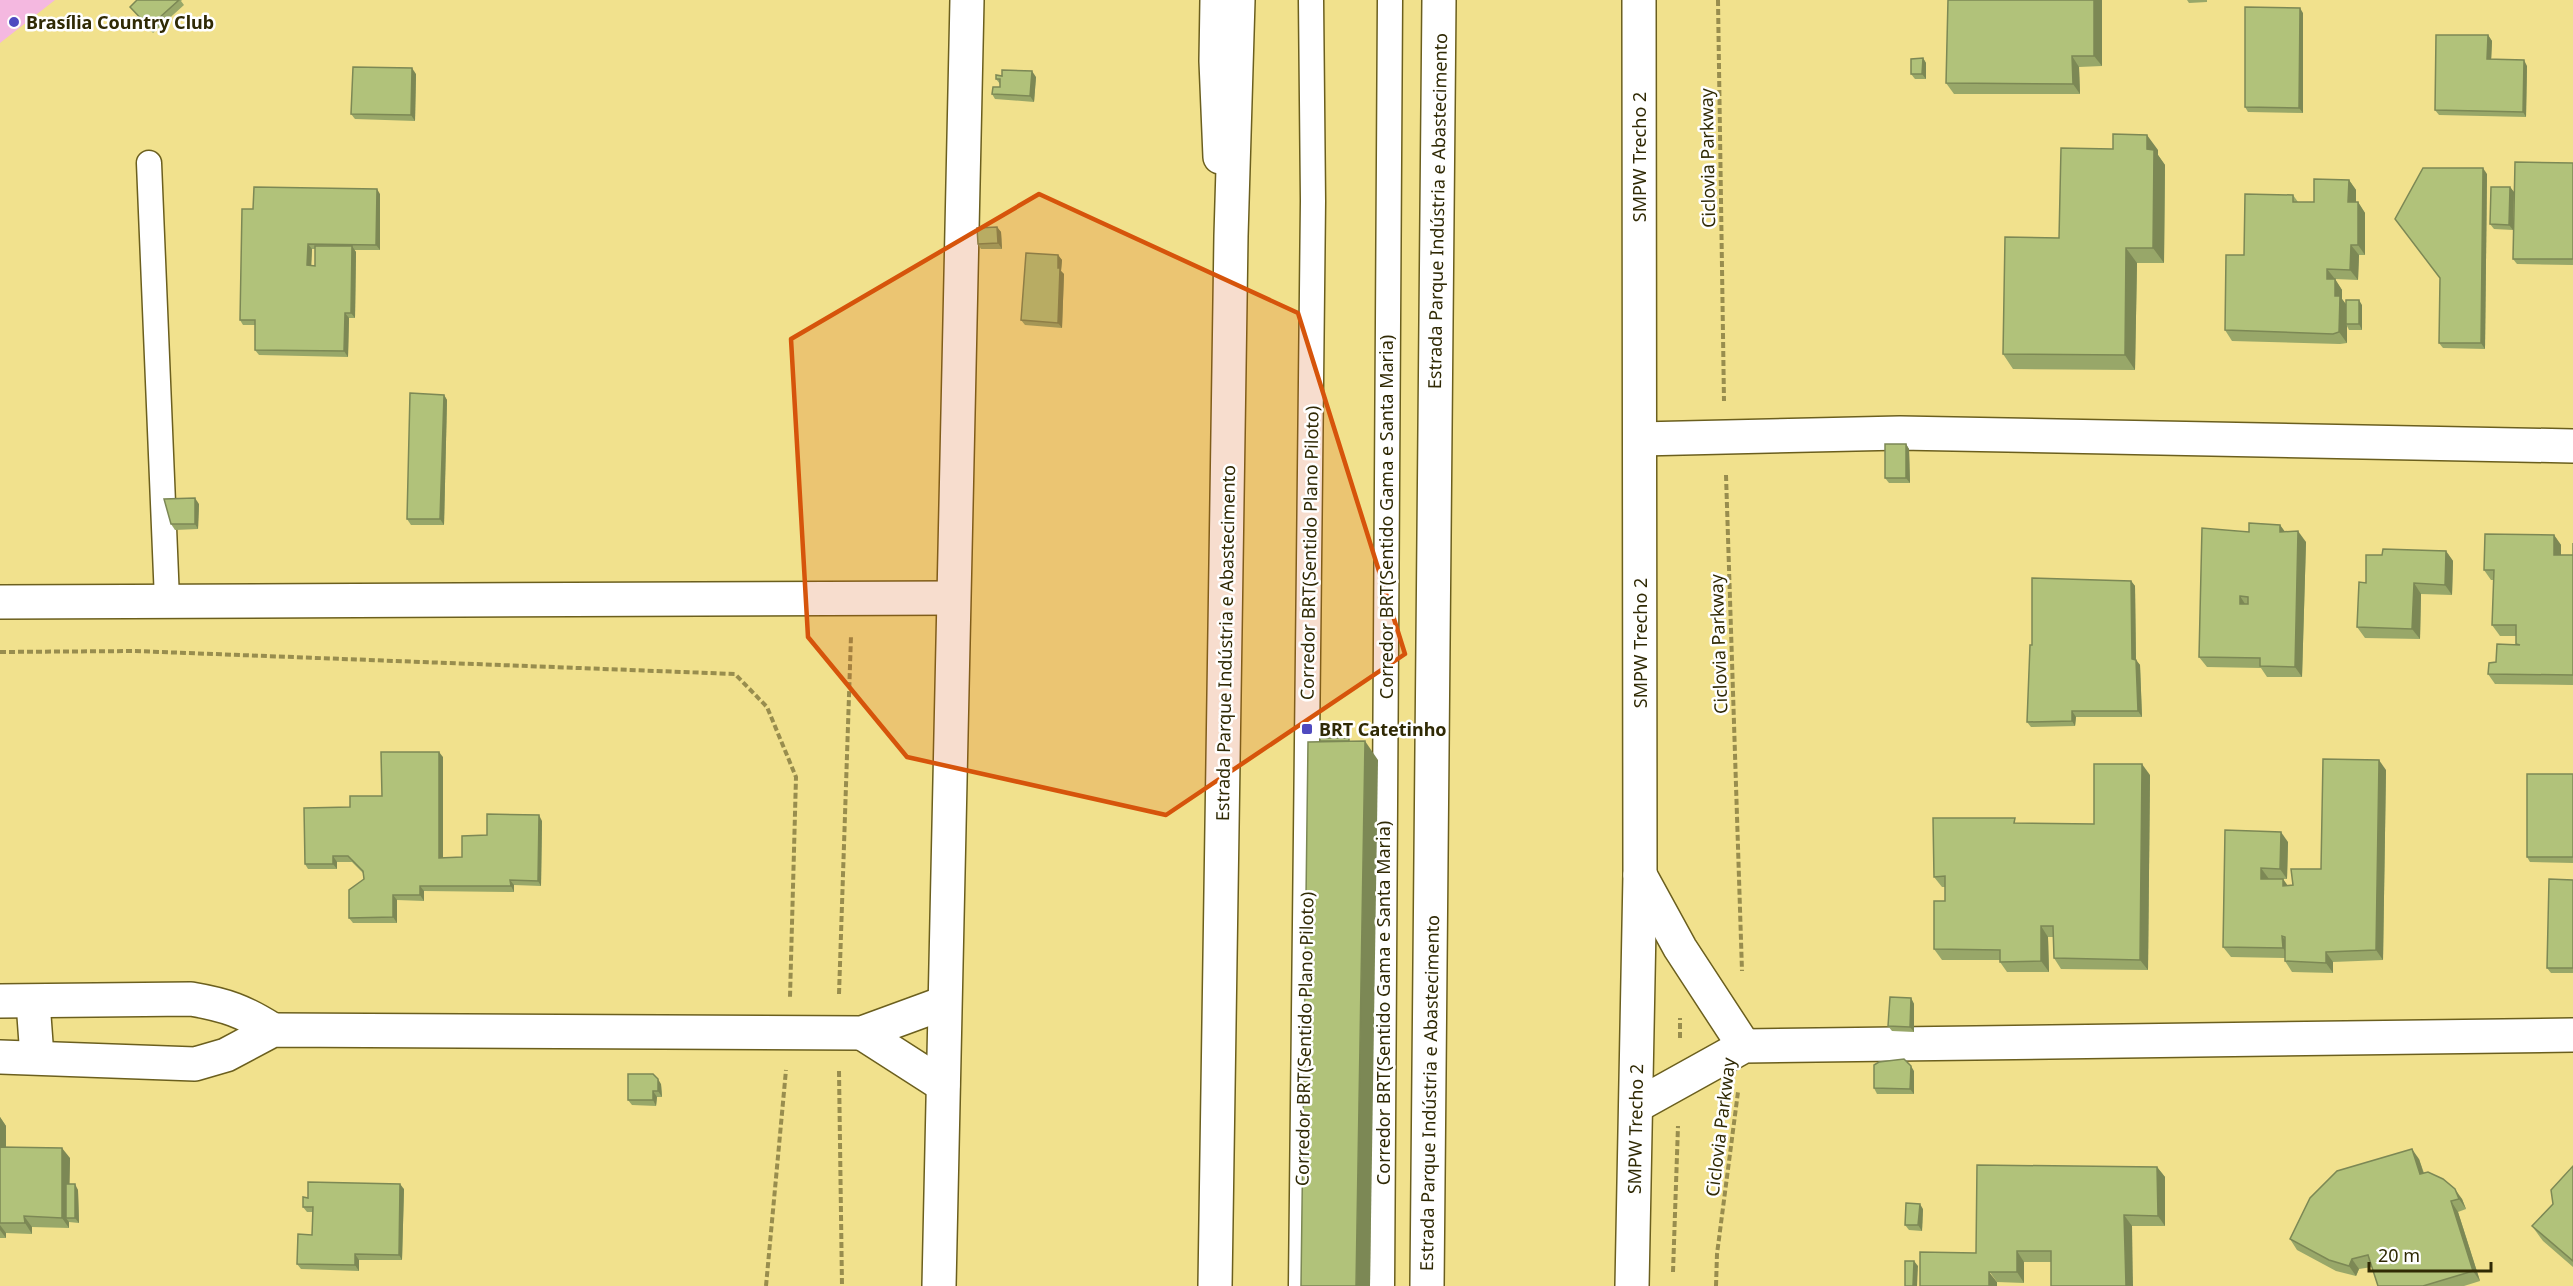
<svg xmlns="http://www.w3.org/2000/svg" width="2573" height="1286" viewBox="0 0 2573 1286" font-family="'Noto Sans',sans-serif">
<rect width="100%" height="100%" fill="#f1e18d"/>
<!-- green -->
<path fill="#f4b8e0" d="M0,0H55L0,43Z"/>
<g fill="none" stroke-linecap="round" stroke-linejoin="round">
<!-- lane casing -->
<g stroke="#6b5f1e" stroke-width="27">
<g id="lane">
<path d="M149,163L167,600"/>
<path d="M1301,1286L1313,201L1311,0"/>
<path d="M1382,1286L1390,0"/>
</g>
</g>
<!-- street casing -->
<g stroke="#6b5f1e" stroke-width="36">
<g id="street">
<path d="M1640,439L1900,433L2573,446"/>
<path d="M1640,875L1680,948L1744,1046"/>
<path d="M0,1001L191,999C226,1005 243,1011 273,1030"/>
<path d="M33,1002L37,1057"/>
<path d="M862,1033L943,1085"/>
<path d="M0,1057L195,1064L226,1055L273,1030L862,1033L944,1003"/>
<path d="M1636,1106L1744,1046L2573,1035"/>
</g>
</g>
<!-- secondary casing -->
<g stroke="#6b5f1e" stroke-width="36">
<g id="secondary">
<path d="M0,602L953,598"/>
<path d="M939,1286L967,0"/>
<path d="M1632,1286L1640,875L1639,0"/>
</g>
</g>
<!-- primary casing -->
<g stroke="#6b5f1e" stroke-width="36">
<path id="primary" d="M1217,0L1216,61L1220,157"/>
</g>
<!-- highway casing -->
<g stroke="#6b5f1e" stroke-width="36">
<g id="highway">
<path d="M1215,1286L1231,236L1238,0"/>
<path d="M1427,1286L1439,0"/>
</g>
</g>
<!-- path -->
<g stroke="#988d4e" stroke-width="4" stroke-dasharray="6 3" stroke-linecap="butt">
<path d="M1718,0L1724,401"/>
<path d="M1726,475L1742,971"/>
<path d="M0,652L135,651L735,674L767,707L796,777L790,997"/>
<path d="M839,994L851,636"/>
<path d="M1680,1038V1018"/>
<path d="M839,1071L842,1286"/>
<path d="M1673,1272L1678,1126"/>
<path d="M766,1286L786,1070"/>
<path d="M1716,1286L1717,1254L1738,1092"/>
</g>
<!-- lane -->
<use href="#lane" stroke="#fff" stroke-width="24"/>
<!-- street -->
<use href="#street" stroke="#fff" stroke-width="33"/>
<!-- secondary -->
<use href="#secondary" stroke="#fff" stroke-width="33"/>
<!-- primary -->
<use href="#primary" stroke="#fff" stroke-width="33"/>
<!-- highway -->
<use href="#highway" stroke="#fff" stroke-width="33"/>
</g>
<!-- wall -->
<g fill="#98a769" fill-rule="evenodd">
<path d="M137,0H182L181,1L184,5L153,33L130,7Z"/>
<path d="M1948,0H2102V66L2079,67L2080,94H1954L1946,83Z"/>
<path d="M2187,0H2207V2L2189,3Z"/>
<path d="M2303,13V113L2248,112L2245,107Z"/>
<path d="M2488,35L2492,41L2491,59L2527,66L2526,117L2439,115L2435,110Z"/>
<path d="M1923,58L1926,63V79H1915L1911,74Z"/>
<path d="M416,74L415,121L355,119L351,114Z"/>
<path d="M1002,76L1036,77L1034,102L995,99L992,94L1000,87V84L996,79Z"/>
<path d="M2158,150V155L2165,165L2164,263H2137L2135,370L2013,369L2003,354L2059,238Z"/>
<path d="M2573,163V265L2517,264L2513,259Z"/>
<path d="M2487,174L2485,349L2443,348L2439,343Z"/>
<path d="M2349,180L2356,190V202H2358L2365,213V255H2359L2358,280L2335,279L2342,290V299L2346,304L2362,305V330H2349L2347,326V343L2340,344L2232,341L2225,330L2244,255L2293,195L2298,202H2314Z"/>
<path d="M2510,187L2514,192L2513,230L2494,229L2490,224Z"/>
<path d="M380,194V250H354L356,252L355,318H349L348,357L259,355L255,350V325H243L240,320L253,209ZM312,249H315V266H311Z"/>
<path d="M997,227L1001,232L1002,249H981L978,244Z"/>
<path d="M1058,255L1062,260L1061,271L1064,274L1062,328L1025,325L1021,320Z"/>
<path d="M444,395L447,400L444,525H411L407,519Z"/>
<path d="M1906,444L1909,449L1910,483H1889L1885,478Z"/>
<path d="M199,504L198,529L175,530L171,524Z"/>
<path d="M2280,525L2285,532L2306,542L2302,677H2267L2261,668L2207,667L2199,657L2249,532Z"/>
<path d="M2554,535L2561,545V555H2573V543V685L2495,684L2488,674L2496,662L2517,645L2516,636H2500L2492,625L2494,580H2491L2484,570Z"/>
<path d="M2446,551L2453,561L2452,595L2421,594L2420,639L2365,638L2357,627L2366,583L2382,555Z"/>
<path d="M2131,581L2135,586L2136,660L2140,665L2142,717H2076L2075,726L2031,727L2027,722L2032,645Z"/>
<path d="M443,757V858L462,857L487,835L542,821L541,886L514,885V892L424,891V901L397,900V923H353L349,918L364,879L363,873L352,862H337V869H308L305,864L350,807L382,796Z"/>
<path d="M2386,770L2383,960L2333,962V973L2292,972L2285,961V958L2231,957L2223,947L2225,830L2288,842L2287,879H2283L2288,886L2293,885L2321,869Z"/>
<path d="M2573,774V863L2530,862L2527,857Z"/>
<path d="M2150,775L2148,970L2061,969L2054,958L2053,937H2048L2049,972H2007L2000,962V960H1942L1934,949L1945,901V887H1942L1934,877L2019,824H2094Z"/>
<path d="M2573,880V973H2551L2547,968Z"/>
<path d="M1911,998L1914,1004V1032L1892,1031L1888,1026Z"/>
<path d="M1914,1071V1094H1877L1874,1088Z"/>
<path d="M661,1084L662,1097H657L656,1106L632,1105L628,1100Z"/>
<path d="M0,1117L6,1126V1147L70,1158L69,1184L78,1190L79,1223L69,1222V1228L32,1227V1234L6,1233V1238H0Z"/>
<path d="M2419,1159L2424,1173L2462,1199L2466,1209L2458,1212L2480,1281L2464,1286H2378L2372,1267L2359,1269L2356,1276L2336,1271L2297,1250L2290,1239Z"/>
<path d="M2573,1166V1267L2543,1241L2532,1226L2553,1204Z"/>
<path d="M2157,1167L2165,1177V1226H2132L2051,1262H2024V1283L1997,1282L1976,1253Z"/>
<path d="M404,1189L402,1260H359V1271L301,1269L297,1264L312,1235L313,1212H307L303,1207L308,1198Z"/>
<path d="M1923,1209L1922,1231L1909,1230L1905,1225Z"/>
</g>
<!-- shaded-wall -->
<g fill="#7c8855">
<path d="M2094,0H2102V66L2094,56Z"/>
<path d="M2300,8L2303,13V113L2299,108Z"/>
<path d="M2488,35L2492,41L2491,64L2487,59Z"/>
<path d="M2072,56L2079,67L2080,94L2073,84Z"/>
<path d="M1923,58L1926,63V79L1922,74Z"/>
<path d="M2524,60L2527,66L2526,117L2523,112Z"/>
<path d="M412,68L416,74L415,121L411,115Z"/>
<path d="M1032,71L1036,77L1034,102L1030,96Z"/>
<path d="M2147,135L2158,150V155L2165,165L2164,263L2153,248L2147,149Z"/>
<path d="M2483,168L2487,174L2485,349L2481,343Z"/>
<path d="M2349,180L2356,190V213L2348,202Z"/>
<path d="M2510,187L2514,192L2513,230L2509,225Z"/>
<path d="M377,189L380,194V250L376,245Z"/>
<path d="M2358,202L2365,213V255L2358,245Z"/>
<path d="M997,227L1001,232L1002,249L998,243Z"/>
<path d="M308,244L312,249L311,271L307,265Z"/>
<path d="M2351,245L2359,255L2358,280L2350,270Z"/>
<path d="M352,246L356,252L355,318L351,313Z"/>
<path d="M2126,248L2137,263L2135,370L2125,355Z"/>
<path d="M1058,255L1062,260L1061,271L1064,274L1062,328L1058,323Z"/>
<path d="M2327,269L2335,279H2327Z"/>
<path d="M2335,279L2342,290V299L2347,306L2346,324L2347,326V343L2339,332L2335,296Z"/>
<path d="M2359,300L2362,305V330L2359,324Z"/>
<path d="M345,313L349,318L348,357L344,351Z"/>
<path d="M444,395L447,400L444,525L440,519Z"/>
<path d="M1906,444L1909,449L1910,483L1906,478Z"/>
<path d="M195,498L199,504L198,529L195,524Z"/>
<path d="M2280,525L2288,536L2280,532Z"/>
<path d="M2298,531L2306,542L2302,677L2295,667Z"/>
<path d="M2554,535L2561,545V565L2554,555Z"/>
<path d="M2446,551L2453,561L2452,595L2445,585Z"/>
<path d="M2131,581L2135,586L2136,665L2132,659Z"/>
<path d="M2414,583L2421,594L2420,639L2412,629Z"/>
<path d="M2240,596L2247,607L2240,604Z"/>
<path d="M2136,660L2140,665L2142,717L2138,711Z"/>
<path d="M2072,711L2076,717L2075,726L2072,721Z"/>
<path d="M1365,741L1378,760L1370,1286H1356Z"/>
<path d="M439,752L443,757V863L439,858Z"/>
<path d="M2379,760L2386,770L2383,960L2376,950Z"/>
<path d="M2142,764L2150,775L2148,970L2140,960Z"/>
<path d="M539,815L542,821L541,886L538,881Z"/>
<path d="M2281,832L2288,842L2287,879L2280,869Z"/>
<path d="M333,856L337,862V869L333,864Z"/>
<path d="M2261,868L2269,879H2261Z"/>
<path d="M2283,879L2290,889L2283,886Z"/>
<path d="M510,880L514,885V892L511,886Z"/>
<path d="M420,886L424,891V901L420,895Z"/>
<path d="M393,895L397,900V923L393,917Z"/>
<path d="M2041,926L2048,937L2049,972L2041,961Z"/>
<path d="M2282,936L2290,947V959L2283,948Z"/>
<path d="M2326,952L2333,962V973L2326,963Z"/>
<path d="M1911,998L1914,1004V1032L1910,1027Z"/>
<path d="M1911,1066L1914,1071V1094L1910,1089Z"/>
<path d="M658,1079L661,1084L662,1097L658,1091Z"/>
<path d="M653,1091L657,1097L656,1106L653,1100Z"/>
<path d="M0,1117L6,1126V1158L0,1149Z"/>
<path d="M62,1148L70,1158L69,1218H66L69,1222V1228L62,1218Z"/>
<path d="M2412,1149L2419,1159L2427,1184L2420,1174Z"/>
<path d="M2157,1167L2165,1177V1226L2158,1216Z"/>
<path d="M75,1184L78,1190L79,1223L75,1218Z"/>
<path d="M400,1184L404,1189L402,1260L399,1255Z"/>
<path d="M2455,1189L2462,1199L2466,1209L2459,1199Z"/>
<path d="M2451,1201L2458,1212L2480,1281L2473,1271Z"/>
<path d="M1920,1204L1923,1209L1922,1231L1918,1225Z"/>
<path d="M2124,1215L2132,1226L2133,1286H2126Z"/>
<path d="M24,1216L32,1227V1234L25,1223Z"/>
<path d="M0,1225L6,1233V1238L0,1230Z"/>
<path d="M2017,1251L2024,1262V1283L2017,1272Z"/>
<path d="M355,1254L359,1260V1271L355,1265Z"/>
<path d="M2352,1259L2359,1269L2356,1276L2349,1266Z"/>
<path d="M1914,1261L1918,1266L1917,1286H1913Z"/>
<path d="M1989,1272L1997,1282V1286H1989Z"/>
</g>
<!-- building -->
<g fill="#b1c27a" stroke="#7c8855" stroke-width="1.5" fill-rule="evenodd">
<path d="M137,0H179L149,27L130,7Z"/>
<path d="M1948,0H2094V56H2072L2073,84L1946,83Z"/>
<path d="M2245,7L2300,8L2299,108L2245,107Z"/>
<path d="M2436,35H2488L2487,59L2524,60L2523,112L2435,110Z"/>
<path d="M1923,58L1922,74H1911V59Z"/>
<path d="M353,67L412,68L411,115L351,114Z"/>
<path d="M1002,70L1032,71L1030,96L992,94L993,87H1000V79H996V75L1002,76Z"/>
<path d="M2113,134L2147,135V149L2154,150L2153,248H2126L2125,355L2003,354L2005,237L2059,238L2061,148L2113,149Z"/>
<path d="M2515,162L2573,163V259H2513Z"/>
<path d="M2423,168H2483L2481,343H2439L2440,278L2395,219Z"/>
<path d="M2314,179L2349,180L2348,202H2358V245H2351L2350,270L2327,269V279H2335V296H2340L2339,332L2333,334L2225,330L2226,255H2244L2245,194L2293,195V202H2314Z"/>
<path d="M254,187L377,189L376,245L308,244L307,265L315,266V246H352L351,313H345L344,351L255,350V320H240L242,209H253Z"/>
<path d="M2491,187H2510L2509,225L2490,224Z"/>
<path d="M997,227L998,243L978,244L977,228Z"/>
<path d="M1026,253L1058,255V268H1060L1058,323L1021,320Z"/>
<rect x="2346" y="300" width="13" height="24"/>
<path d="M410,393L444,395L440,519H407Z"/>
<rect x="1885" y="444" width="21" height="34"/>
<path d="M195,498V524H171L164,499Z"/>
<path d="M2249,523L2280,525V532L2298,531L2295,667L2260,666V658L2199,657L2202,528L2249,532ZM2240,596L2248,597V604H2240Z"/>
<path d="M2485,534L2554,535V555H2573V543V675L2488,674L2489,663L2496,662L2497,644L2520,645L2516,644V625H2492L2494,570H2484Z"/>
<path d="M2383,549L2446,551L2445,585L2414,583L2412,629L2357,627L2359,582L2366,583V555H2382Z"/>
<path d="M2032,578L2131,581L2132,659L2136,660L2138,711H2072V721L2027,722L2030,645H2032Z"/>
<rect x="1320" y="738" width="29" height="3"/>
<path d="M1365,741L1356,1286H1301L1308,742Z"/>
<path d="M381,752H439V858L462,857V836L487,835V814L539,815L538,881L510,880L511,886H420V895H393V917L349,918V890L364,879L363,871L348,856H333V864H305L304,808L350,807V796H382Z"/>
<path d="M2323,759L2379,760L2376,950L2326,952V963L2285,961V937L2282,936L2283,948L2223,947L2225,830L2281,832L2280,869L2261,868V879H2283V886L2293,885L2291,869H2321Z"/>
<path d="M2094,764H2142L2140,960L2054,958L2053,926H2041V961L2000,962V950L1934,949V901H1945V876L1934,877L1933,818H2015L2014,823L2094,824Z"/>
<rect x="2527" y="774" width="46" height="83"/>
<path d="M2549,879L2573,880V968H2547Z"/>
<path d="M1890,997L1911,998L1910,1027L1888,1026Z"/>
<path d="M1904,1059L1911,1066L1910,1089L1874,1088V1065L1879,1062Z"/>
<path d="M628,1074H653L658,1079V1091H653V1100H628Z"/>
<path d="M0,1147L62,1148V1218L24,1216L25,1223H0Z"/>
<path d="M2412,1149L2420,1174L2428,1172L2443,1179L2455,1189L2459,1199L2451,1201L2473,1271L2423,1286H2378L2368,1255L2352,1259L2349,1266L2329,1260L2290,1239L2310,1198L2337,1171Z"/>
<path d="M1977,1165L2157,1167L2158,1216L2124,1215L2126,1286H2051V1251H2017V1272H1989V1286H1920V1252L1976,1253Z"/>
<path d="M2573,1166V1261L2532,1226L2553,1204L2551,1190Z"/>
<path d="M308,1182L400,1184L399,1255L355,1254V1265L297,1264L298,1234L312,1235L313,1207H303V1197L308,1198Z"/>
<rect x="66" y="1184" width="9" height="34"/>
<path d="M1906,1203L1920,1204L1918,1225H1905Z"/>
<path d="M1905,1261H1914L1913,1286H1905Z"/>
</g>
<!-- marked area -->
<path fill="#d6540b" fill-opacity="0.2" stroke="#d6540b" stroke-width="4.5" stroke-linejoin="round" d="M1039,194L1298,313L1405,654L1166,815L907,757L808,637L791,339Z"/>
<!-- markers -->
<g fill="#4f4ac0" stroke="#fff" stroke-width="2">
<circle cx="14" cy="22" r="6"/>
<rect x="1301" y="723" width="12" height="12" rx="3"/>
</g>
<g text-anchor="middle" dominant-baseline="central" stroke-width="5" stroke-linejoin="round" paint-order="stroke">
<!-- poi labels -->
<g font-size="18" font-weight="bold" fill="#302a05" stroke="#fff" text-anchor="start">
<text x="26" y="22">Brasília Country Club</text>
<text x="1319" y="729">BRT Catetinho</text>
</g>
<!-- street labels -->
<g font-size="18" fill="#302a05" stroke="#fff">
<text transform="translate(1639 157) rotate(-90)">SMPW Trecho 2</text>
<text transform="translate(1707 158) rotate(-91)">Ciclovia Parkway</text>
<text transform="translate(1437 211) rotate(-89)">Estrada Parque Indústria e Abastecimento</text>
<text transform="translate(1386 517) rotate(-90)">Corredor BRT(Sentido Gama e Santa Maria)</text>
<text transform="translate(1309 553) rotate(-89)">Corredor BRT(Sentido Plano Piloto)</text>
<text transform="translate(1225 643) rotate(-89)">Estrada Parque Indústria e Abastecimento</text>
<text transform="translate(1640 643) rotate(-90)">SMPW Trecho 2</text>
<text transform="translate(1718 644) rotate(-92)">Ciclovia Parkway</text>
<text transform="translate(1383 1003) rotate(-90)">Corredor BRT(Sentido Gama e Santa Maria)</text>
<text transform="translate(1304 1039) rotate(-89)">Corredor BRT(Sentido Plano Piloto)</text>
<text transform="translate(1429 1093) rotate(-89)">Estrada Parque Indústria e Abastecimento</text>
<text transform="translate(1720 1127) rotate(-83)">Ciclovia Parkway</text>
<text transform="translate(1635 1129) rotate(-89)">SMPW Trecho 2</text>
</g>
</g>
<!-- scale -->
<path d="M2369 1262v9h122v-9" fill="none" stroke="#302a05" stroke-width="3"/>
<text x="2378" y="1262" font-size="18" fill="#302a05" stroke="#ffffff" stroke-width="4.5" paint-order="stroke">20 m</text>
</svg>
